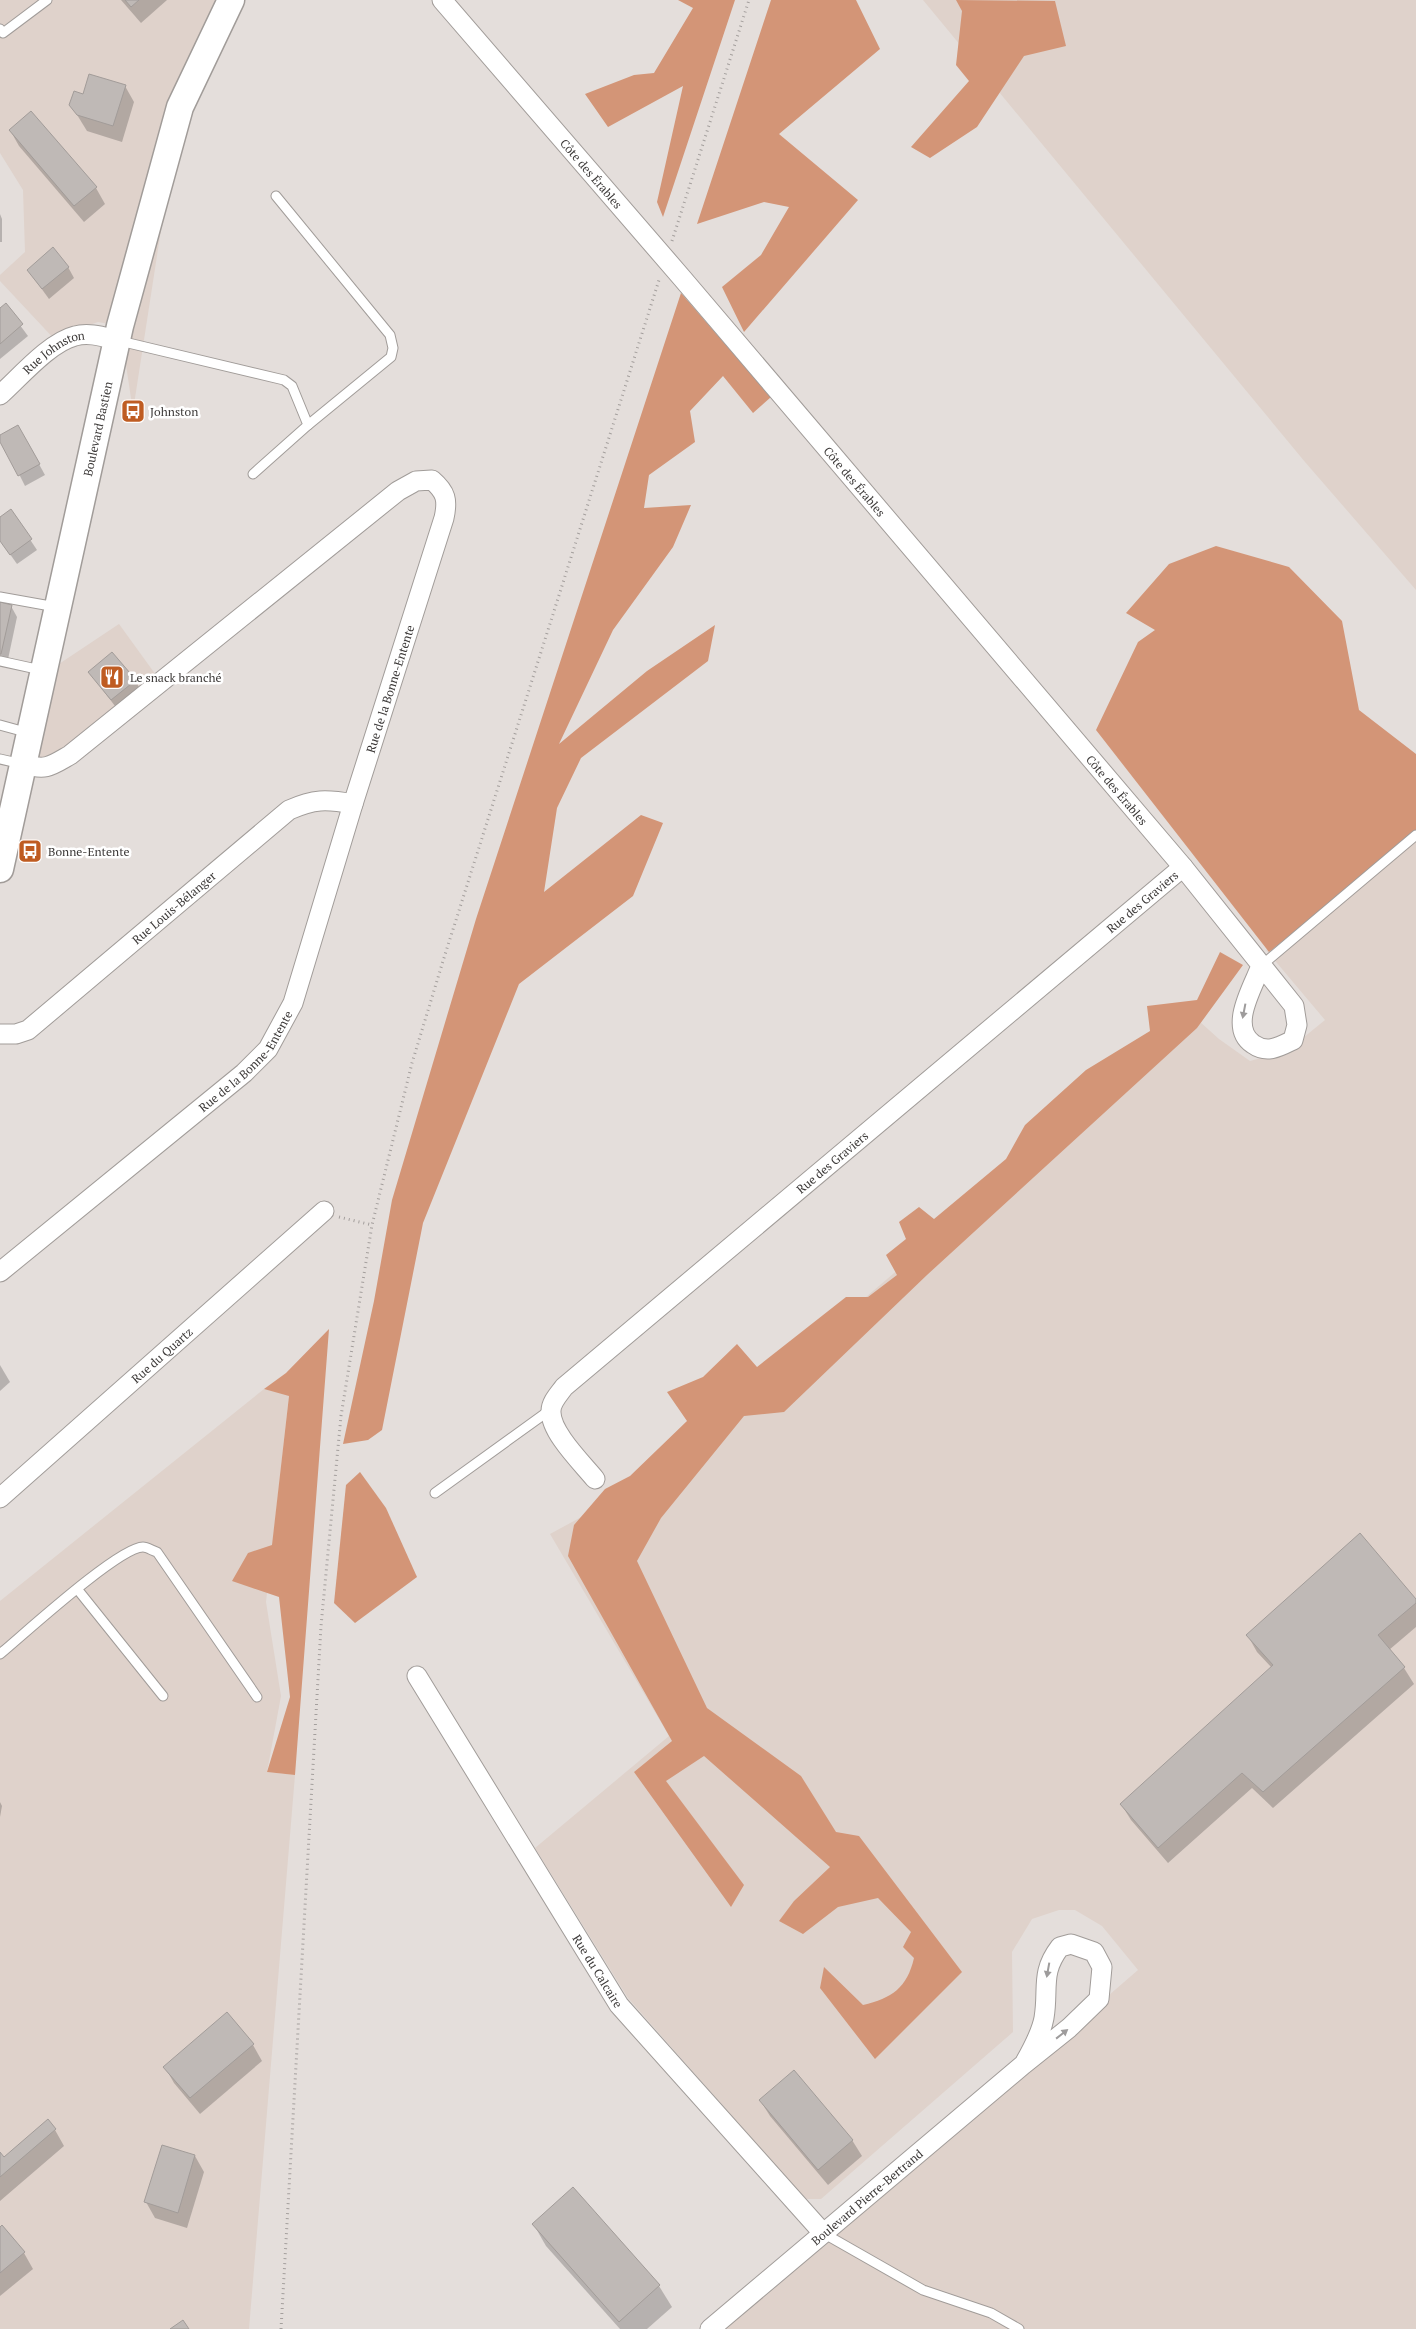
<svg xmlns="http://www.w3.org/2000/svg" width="1416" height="2329" viewBox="0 0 1416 2329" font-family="'PT Serif',serif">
<rect width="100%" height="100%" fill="#e4dedb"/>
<!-- built -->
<g fill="#dfd2cb">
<path d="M0,0H232L180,107L133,411L120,326L98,322L78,329L58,343L0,281V275L25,252L23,190L0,153Z"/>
<path d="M923,0H1416V590L1305,462Z"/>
<path d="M119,624L161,682L70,755L24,764L44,674Z"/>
<path d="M1416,822V2329H723L1138,1970L1102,1926L1075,1910H1059L1032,1919L1012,1952L1013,2032L821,2199H805L628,1998L535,1848L669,1736L550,1534L655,1477L1179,1030L1199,1021L1219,1039L1250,1061L1287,1051L1325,1020L1266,950Z"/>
<path d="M264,1389L289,1395L266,1602L281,1696L267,1772L295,1775L249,2329H0V1601Z"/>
</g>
<!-- forest -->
<g fill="#d39577">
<path d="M678,0H735L663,217L657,202L683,86L608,127L585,94L634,75L654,73L693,8Z"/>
<path d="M771,0H856L880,49L779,134L858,200L744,332L722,287L761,255L789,207L764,202L697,224Z"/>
<path d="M956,0L1055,1L1066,46L1024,56L977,127L930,158L911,147L969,81L956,65L962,11Z"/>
<path d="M681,293L771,397L753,413L723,376L690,411L695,442L649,475L644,508L691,505L673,547L613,630L559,744L647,671L715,625L708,661L581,758L557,808L544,892L641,815L663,823L633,896L519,984L423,1223L382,1430L368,1440L343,1444L374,1301L392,1200L476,919Z"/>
<path d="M1216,546L1289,567L1342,621L1359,710L1416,754V834L1269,952L1096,730L1138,642L1155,630L1126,613L1169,564Z"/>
<path d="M1220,952L1243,965L1197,1028L927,1275L784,1412L744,1416L661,1518L637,1561L707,1708L801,1776L836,1832L859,1836L962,1972L875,2059L820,1988L824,1967L863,2005C892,1998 907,1988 914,1958L903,1947L911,1932L878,1898L838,1907L803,1934L779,1921L794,1901L830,1867L704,1756L666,1781L744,1885L731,1907L634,1772L672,1741L568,1556L574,1525L605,1489L630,1476L687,1421L667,1392L703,1377L737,1344L757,1367L846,1297H868L897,1275L886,1255L906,1239L899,1222L919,1207L934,1219L1006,1159L1025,1125L1086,1070L1150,1031L1147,1006L1197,1000Z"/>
<path d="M329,1329L295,1775L267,1772L290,1697L279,1597L232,1581L248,1553L272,1545L289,1396L264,1389L286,1373Z"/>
<path d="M360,1472L386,1508L417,1577L355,1623L334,1603L346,1485Z"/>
</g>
<!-- shadow -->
<g fill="#0003">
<path d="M121,0H167L141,23Z"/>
<path d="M125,86L134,102L122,142L87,131L71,105L84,96Z"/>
<path d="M10,130L96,188L105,204L84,222L19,146Z"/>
<path d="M0,214L2,219V242H0Z"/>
<path d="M68,267L74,278L49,299L28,270Z"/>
<path d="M5,305L28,336L0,359V309Z"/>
<path d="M0,436L24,437L45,475L25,486Z"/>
<path d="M11,511L37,550L17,564L0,540V518Z"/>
<path d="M0,604L11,606L17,617L7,664L0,663Z"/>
<path d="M90,673L135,680L141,691L118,710Z"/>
<path d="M0,1365L10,1382L0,1391Z"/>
<path d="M1416,1601V1627L1389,1650L1404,1668L1414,1684L1273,1808L1252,1788L1168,1863L1131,1820L1121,1804L1272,1668L1257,1652L1248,1636Z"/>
<path d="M0,1802L2,1806L0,1817Z"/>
<path d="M253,2045L262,2061L200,2114L174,2083L165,2067Z"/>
<path d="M760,2100L852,2140L862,2156L828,2185L770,2116Z"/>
<path d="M55,2130L64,2146L0,2201V2154L4,2158Z"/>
<path d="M195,2156L204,2172L187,2228L155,2218L146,2202Z"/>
<path d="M573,2189L659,2286L672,2307L647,2329H620L546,2246L534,2225Z"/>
<path d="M0,2228L24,2253L33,2269L0,2296Z"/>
</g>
<!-- building -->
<g fill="#bfb9b6" stroke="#a29c99">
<path d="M125,0H139L131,7Z"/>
<path d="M89,74L126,85L113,126L77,115L69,105L74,91L83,94Z"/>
<path d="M31,111L97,187L74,206L9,130Z"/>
<path d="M53,247L69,267L42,289L27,270Z"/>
<path d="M6,303L23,324L0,344V308Z"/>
<path d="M18,425L40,464L18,476L0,442V435Z"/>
<path d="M11,509L32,539L10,555L0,541V517Z"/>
<path d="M0,602L12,605L1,654H0Z"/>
<path d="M112,652L136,680L111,700L88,672Z"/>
<path d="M1360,1533L1416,1599V1603L1378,1635L1405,1667L1263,1792L1242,1773L1158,1848L1120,1804L1273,1665L1246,1635Z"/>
<path d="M227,2012L254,2044L190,2098L163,2067Z"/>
<path d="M794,2070L853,2140L818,2170L759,2100Z"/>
<path d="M48,2119L56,2129L0,2177V2152L4,2157Z"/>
<path d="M162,2145L195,2155L178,2213L144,2202Z"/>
<path d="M573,2187L660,2285L619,2322L532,2224Z"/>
<path d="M2,2225L25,2252L0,2273V2227Z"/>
<path d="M183,2320L189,2329H170Z"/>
</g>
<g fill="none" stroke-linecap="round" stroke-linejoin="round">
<!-- service casing -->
<g stroke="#a19c99" stroke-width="11">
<g id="service">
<path d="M0,29L3,33L47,0"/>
<path d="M276,196L390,335L393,348L391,357L308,425"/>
<path d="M120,341L284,380L292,386L308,425L253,474"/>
<path d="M0,597L56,607"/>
<path d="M0,661L41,670"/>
<path d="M0,725L29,733"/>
<path d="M0,759L22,764"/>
<path d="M1261,966L1416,835"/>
<path d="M435,1493L550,1410"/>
<path d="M78,1590L163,1696"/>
<path d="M0,1654C23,1635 119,1547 143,1547C147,1547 153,1551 157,1552L257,1697"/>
<path d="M823,2233L923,2290L991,2313L1019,2329"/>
</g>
</g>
<!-- minor casing -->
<g stroke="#a19c99" stroke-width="21">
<g id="minor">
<path id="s1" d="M442,0L682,278L1183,867L1294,1006L1297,1025L1293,1040C1279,1047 1267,1054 1253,1044C1228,1027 1253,987 1261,966"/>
<path id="s2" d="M0,395C20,377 50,342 75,336C89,332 104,337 117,340"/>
<path id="s3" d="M0,1034H16L28,1030L289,810C314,799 326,799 353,804"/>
<path id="s4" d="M0,1272L244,1073L268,1049L293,1003L353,804L444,518C448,500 446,492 432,480L416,481L398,491L70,755C51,766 46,771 24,764"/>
<path id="s5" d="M595,1479C582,1463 550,1432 551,1411C551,1402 559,1394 564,1387L1183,867"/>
<path id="s6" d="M0,1498L324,1211"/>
<path id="s7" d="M417,1676L619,2005L823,2233"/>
<path id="s8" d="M710,2329L1024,2064L1069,2028L1099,1999L1102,1967L1094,1952L1071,1944L1060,1947C1040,1973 1049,1988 1044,2018C1041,2034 1032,2050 1024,2064"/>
</g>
</g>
<!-- secondary casing -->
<g stroke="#a19c99" stroke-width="29">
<g id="secondary">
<path id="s9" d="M0,869L120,326L180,107L231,0"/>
</g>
</g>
<!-- path -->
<g stroke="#a49f9d" stroke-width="3" stroke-dasharray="1 4" stroke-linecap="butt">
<path d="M672,241L749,0"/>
<path d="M339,1217L372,1225"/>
<path d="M281,2329L321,1626L341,1416L372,1225L412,1063L443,961L659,280"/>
</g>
<!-- service -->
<use href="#service" stroke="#fff" stroke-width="9"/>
<!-- minor -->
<use href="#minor" stroke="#fff" stroke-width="19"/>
<!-- secondary -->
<use href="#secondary" stroke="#fff" stroke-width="26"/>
</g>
<!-- one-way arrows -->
<defs><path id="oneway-solid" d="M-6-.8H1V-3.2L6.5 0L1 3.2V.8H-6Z" transform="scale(1.25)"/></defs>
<g fill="#9e9c9c">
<use href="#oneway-solid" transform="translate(1244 1011) rotate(101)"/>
<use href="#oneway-solid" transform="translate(1048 1970) rotate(100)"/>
<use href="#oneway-solid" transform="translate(1062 2034) rotate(-38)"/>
</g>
<!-- icons -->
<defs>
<g id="bus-square" transform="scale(1.25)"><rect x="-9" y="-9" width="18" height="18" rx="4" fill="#bf5c22" stroke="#fff"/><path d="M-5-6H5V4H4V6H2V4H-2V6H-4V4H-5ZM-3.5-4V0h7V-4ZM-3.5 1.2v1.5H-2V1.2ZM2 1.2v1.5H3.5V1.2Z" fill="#fff"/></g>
<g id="restaurant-square" transform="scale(1.25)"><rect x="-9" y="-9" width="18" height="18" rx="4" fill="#bf5c22" stroke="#fff"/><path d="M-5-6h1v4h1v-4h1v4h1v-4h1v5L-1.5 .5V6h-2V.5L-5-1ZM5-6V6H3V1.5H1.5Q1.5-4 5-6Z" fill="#fff"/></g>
</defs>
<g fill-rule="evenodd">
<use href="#bus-square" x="133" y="411"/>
<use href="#restaurant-square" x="112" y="677"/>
<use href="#bus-square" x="30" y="851"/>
</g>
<g text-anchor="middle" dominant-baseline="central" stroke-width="5" stroke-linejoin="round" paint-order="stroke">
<!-- street labels -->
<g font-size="12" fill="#3d3a39" stroke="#fff">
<text stroke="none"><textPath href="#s1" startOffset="229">Côte des Érables</textPath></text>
<text stroke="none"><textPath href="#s2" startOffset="70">Rue Johnston</textPath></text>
<text stroke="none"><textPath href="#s9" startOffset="451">Boulevard Bastien</textPath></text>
<text stroke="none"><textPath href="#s1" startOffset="634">Côte des Érables</textPath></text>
<text stroke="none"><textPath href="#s4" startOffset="730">Rue de la Bonne-Entente</textPath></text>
<text stroke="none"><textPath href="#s1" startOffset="1039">Côte des Érables</textPath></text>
<text stroke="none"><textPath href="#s5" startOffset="865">Rue des Graviers</textPath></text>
<text stroke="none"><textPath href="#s3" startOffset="219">Rue Louis-Bélanger</textPath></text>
<text stroke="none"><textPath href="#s4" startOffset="325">Rue de la Bonne-Entente</textPath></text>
<text stroke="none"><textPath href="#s5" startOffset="460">Rue des Graviers</textPath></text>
<text stroke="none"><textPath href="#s6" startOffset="216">Rue du Quartz</textPath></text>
<text stroke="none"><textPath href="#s7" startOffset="346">Rue du Calcaire</textPath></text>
<text stroke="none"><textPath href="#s8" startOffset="205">Boulevard Pierre-Bertrand</textPath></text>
</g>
<!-- poi labels -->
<g font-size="12" fill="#3d3a39" stroke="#fff" text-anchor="start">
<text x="150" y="411">Johnston</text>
<text x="130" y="677">Le snack branché</text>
<text x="48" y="851">Bonne-Entente</text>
</g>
</g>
</svg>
